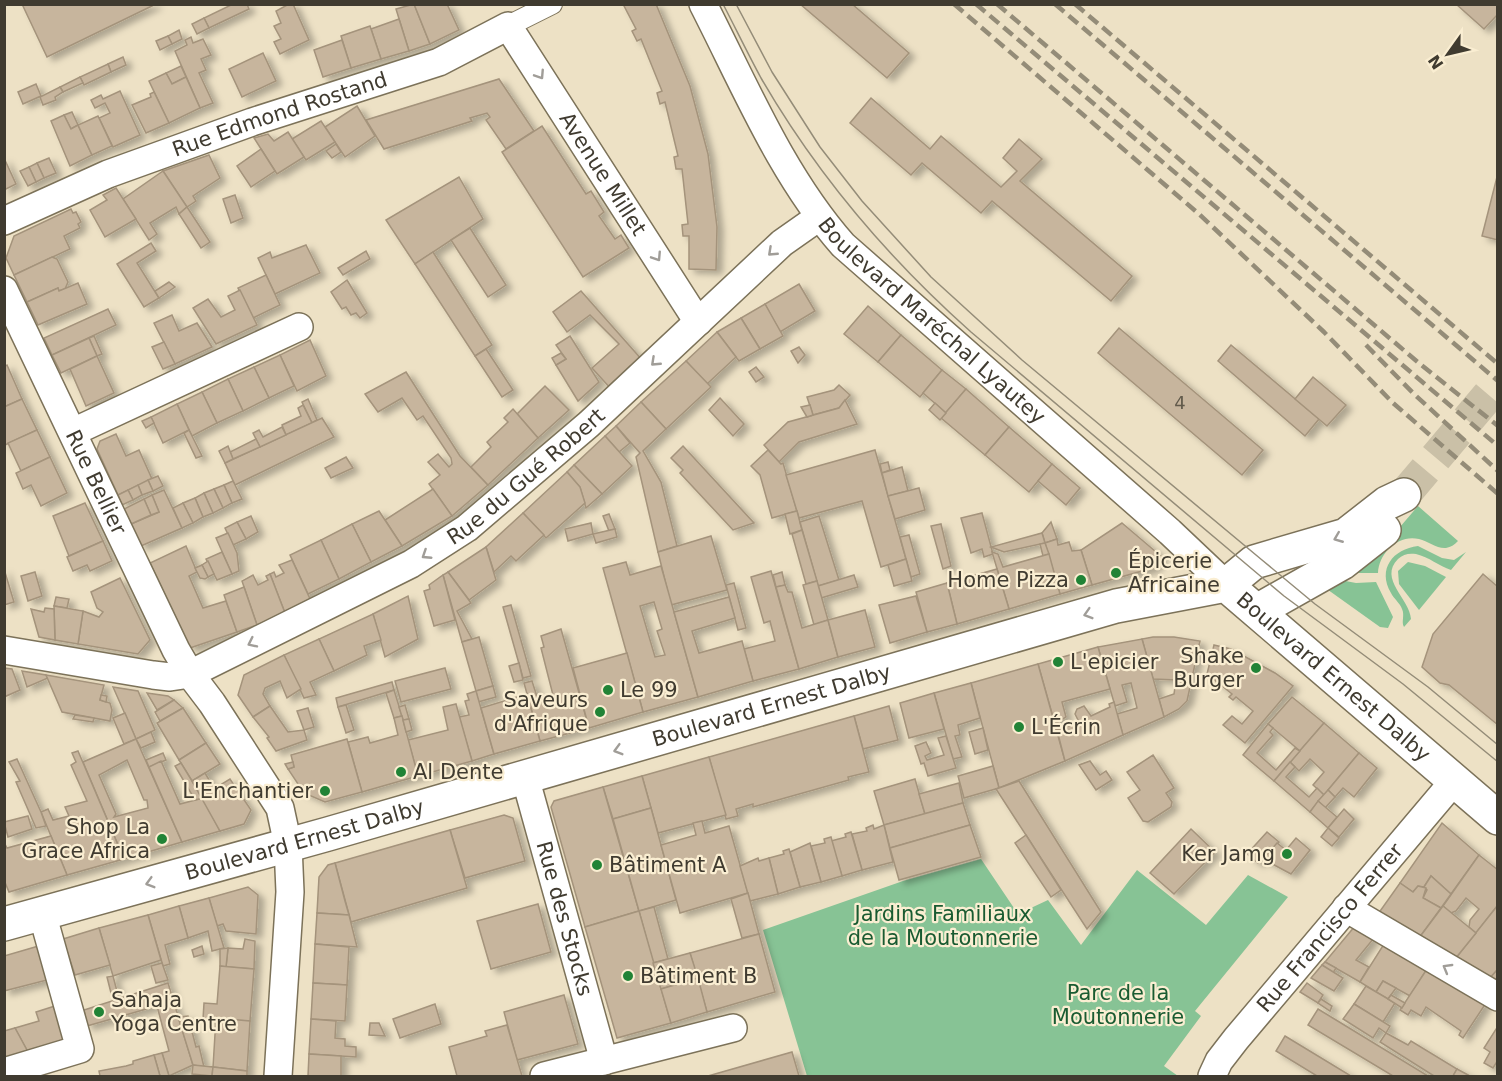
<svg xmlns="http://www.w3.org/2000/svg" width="1502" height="1081" viewBox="0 0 1502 1081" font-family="'DejaVu Sans',sans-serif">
<defs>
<filter id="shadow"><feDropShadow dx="6" dy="4" stdDeviation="3" flood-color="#0004"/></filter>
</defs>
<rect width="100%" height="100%" fill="#ede1c5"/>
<!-- green -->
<g fill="#87c395">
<path d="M1418,506L1458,541C1454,545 1451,547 1446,548C1437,549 1428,541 1419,539C1398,534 1379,553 1378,573H1343L1394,534Z"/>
<path d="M1418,546L1442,558L1454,560L1466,552L1451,570C1439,566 1429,557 1416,554C1409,553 1403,554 1398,559C1378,579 1410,599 1411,619L1404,627C1401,622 1405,615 1402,609C1400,603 1394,599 1391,593C1377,569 1393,549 1418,546Z"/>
<path d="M1408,562L1425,566L1446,577L1419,610L1399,584L1398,571Z"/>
<path d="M1335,579L1356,583L1376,582L1393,617L1388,628L1380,627L1324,587Z"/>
<path d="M981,859L1018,914L1048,900L1081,945L1137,870L1206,925L1248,875L1288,897L1195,1011L1201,1016L1164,1066L1178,1076H807L763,930L903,881Z"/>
</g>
<!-- building -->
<g fill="#c7b59d" stroke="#a4937b" stroke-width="1.5" fill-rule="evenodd" filter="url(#shadow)">
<path d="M22,4H156L47,57Z"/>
<path d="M233,4H247L249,9L209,28L204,18Z"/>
<path d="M289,4H293L309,40L280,54L274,42L281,39L274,26L281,23L276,11Z"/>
<path d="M414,4L430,44L409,51L396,9Z"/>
<path d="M414,4H447L459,30L430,44Z"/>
<path d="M623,4H656L690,86L708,154L717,227L716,270L689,269V236H683L682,225L688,224L682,169H676L674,157L678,156L665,102L660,104L657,93L662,91L641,39L637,41L632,31L636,29Z"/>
<path d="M800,4H852L909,53L887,78Z"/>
<path d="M1456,4H1498V14L1484,29Z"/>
<path d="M204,18L209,28L197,34L192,24Z"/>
<path d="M399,19L409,51L381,59L371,29Z"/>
<path d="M370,26L381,59L351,68L341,36Z"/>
<path d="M179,30L182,39L172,44L168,36Z"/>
<path d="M168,36L172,44L160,50L156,41Z"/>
<path d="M191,37L193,43L203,39L211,55L201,59L206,70L199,73L213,103L200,108L175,51L187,45L185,40Z"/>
<path d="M342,40L351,68L323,77L314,50Z"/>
<path d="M263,53L276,81L242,97L229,69Z"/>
<path d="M123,57L126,65L111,72L108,64Z"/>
<path d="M108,64L111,72L84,85L80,77Z"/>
<path d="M181,66L186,77L172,84L166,73Z"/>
<path d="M166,73L172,84L186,77L200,108L169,123L149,81Z"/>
<path d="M80,77L83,83L63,92L60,87Z"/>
<path d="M499,79L534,131L506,149L486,120L490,117L487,113L470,118L472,121L384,149L366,120Z"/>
<path d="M36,84L41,96L23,104L18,92Z"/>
<path d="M60,87L63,92L55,97L56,100L43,105L40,97Z"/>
<path d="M120,91L140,135L113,147L99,118L110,113L105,103L95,108L91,100L101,95L103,99Z"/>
<path d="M154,92L169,123L146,133L132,105L151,97L150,94Z"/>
<path d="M871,98L930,149L941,136L1001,187L1017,171L1003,158L1019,139L1042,159L1020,181L1132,276L1111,301L992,201L981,213L922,163L911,175L850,123Z"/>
<path d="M357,106L375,136L345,157L325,127Z"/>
<path d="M72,112L78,125L71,129L64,115Z"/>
<path d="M64,115L71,129L78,125L92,155L70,166L51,121Z"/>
<path d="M98,116L112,146L92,155L78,125Z"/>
<path d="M321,121L335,142L306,160L292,139Z"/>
<path d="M542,126L586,194L591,191L604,212L599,216L615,239L621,235L629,248L583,277L502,152Z"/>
<path d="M288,132L304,157L277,174L254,138L268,134L274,141Z"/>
<path d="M336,144L341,152L332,158L326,151Z"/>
<path d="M261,149L275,171L251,187L237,166Z"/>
<path d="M209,155L220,178L193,196L196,201L187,207L163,171Z"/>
<path d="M4,158L16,184L4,190Z"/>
<path d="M49,158L56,173L44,178L37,163Z"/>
<path d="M37,163L44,178L36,182L29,167Z"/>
<path d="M29,167L36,182L28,186L20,171Z"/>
<path d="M163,171L187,207L179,214L176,207L150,223L157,234L149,240L123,199Z"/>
<path d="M1498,173V240L1482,236Z"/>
<path d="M459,177L483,219L415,264L386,220Z"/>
<path d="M116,188L136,219L105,237L90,210L107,200L103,195Z"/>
<path d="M235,195L243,218L231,223L223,199Z"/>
<path d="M187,207L210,242L201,248L179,214Z"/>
<path d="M71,209L73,213L76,212L81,222L78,224L80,228L64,236L70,249L14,275L6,258L14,236Z"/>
<path d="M470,228L506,285L488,297L451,240Z"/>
<path d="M151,243L156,251L137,263L159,298L144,307L117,264Z"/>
<path d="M306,245L320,273L275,294L258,258L270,252L272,258Z"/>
<path d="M366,251L370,259L343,275L338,268Z"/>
<path d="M433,252L492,345L475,356L415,264Z"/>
<path d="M52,257L57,259L68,282L65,289L59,291L58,288L27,302L14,275Z"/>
<path d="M266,275L280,305L253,318L238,288Z"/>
<path d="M347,280L367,313L360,318L356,313L351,315L346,307L342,309L331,292Z"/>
<path d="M169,282L175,287L159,298L155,291Z"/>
<path d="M78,283L87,304L38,325L27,302L58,288L59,291Z"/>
<path d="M799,284L815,311L780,332L765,304Z"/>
<path d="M240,290L257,325L216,344L193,308L208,299L221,317L235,310L228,296Z"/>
<path d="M581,291L643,361L612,390L592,368L619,344L590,315L567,332L553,312Z"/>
<path d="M765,304L783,336L760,349L741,318Z"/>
<path d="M868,306L901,335L878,362L844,334Z"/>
<path d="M108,309L116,325L52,355L44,338Z"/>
<path d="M172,315L179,331L197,323L212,347L175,364L154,323Z"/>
<path d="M741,318L760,349L739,361L717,332Z"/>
<path d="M1119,328L1263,450L1242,475L1098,353Z"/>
<path d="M717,332L736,357L707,384L686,361Z"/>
<path d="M901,335L942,370L920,397L878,362Z"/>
<path d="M94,336L102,354L97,356L89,338Z"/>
<path d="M570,336L599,382L578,401L556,365L566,359L556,345Z"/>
<path d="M89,338L97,356L61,373L52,355Z"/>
<path d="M310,340L326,376L297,391L280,355Z"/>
<path d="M164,342L175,364L163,369L152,347Z"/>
<path d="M1231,345L1319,419L1305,436L1218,361Z"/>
<path d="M799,347L805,355L798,363L791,351Z"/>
<path d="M486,349L513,390L502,397L475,356Z"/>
<path d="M561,353L566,359L556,365L552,358Z"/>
<path d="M280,355L294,386L269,398L254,367Z"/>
<path d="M97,356L114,393L86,406L70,369Z"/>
<path d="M686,361L711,387L666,429L641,402Z"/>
<path d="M7,365L22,399L4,407V367Z"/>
<path d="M254,367L269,398L243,411L228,379Z"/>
<path d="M756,367L764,377L756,382L749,372Z"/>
<path d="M942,370L966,389L946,413L923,393Z"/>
<path d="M406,372L460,456L488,485L452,516L429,484L440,475L428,462L438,454L449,467L452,464L451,458L423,416L417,420L402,398L378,412L365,394Z"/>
<path d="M1313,377L1346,405L1327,426L1295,399Z"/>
<path d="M228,379L243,411L217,423L202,392Z"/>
<path d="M839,385L850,395L839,408L813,415L807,397L834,390Z"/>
<path d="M545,386L569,410L538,438L517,414Z"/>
<path d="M966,389L1009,427L985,455L941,418Z"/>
<path d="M202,392L217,423L192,436L177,404Z"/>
<path d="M720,398L744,424L733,436L709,410Z"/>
<path d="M22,399L37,430L5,445L4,407Z"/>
<path d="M308,399L317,420L312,423L302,402Z"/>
<path d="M845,400L857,424L799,442L779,462L764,445L788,422L839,408Z"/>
<path d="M641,402L666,429L643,451L661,482L677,546L658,552L636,457L640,453L616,426Z"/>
<path d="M935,403L946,413L940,420L929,410Z"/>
<path d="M177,404L189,430L163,443L151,417Z"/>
<path d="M303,405L312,423L286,435L282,425L301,416L298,408Z"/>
<path d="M810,405L813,415L807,417L801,407Z"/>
<path d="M513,409L538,438L488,485L471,467L491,447L487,442L508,422L504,418Z"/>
<path d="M151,417L154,423L146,428L142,421Z"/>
<path d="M322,418L334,437L235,485L225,463Z"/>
<path d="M616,426L630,443L619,452L605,436Z"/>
<path d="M282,427L286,435L260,447L253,433L259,430L263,437Z"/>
<path d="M1009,427L1052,464L1029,492L985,455Z"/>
<path d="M37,430L50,457L21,471L8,443Z"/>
<path d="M189,430L202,456L196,458L184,433Z"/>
<path d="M116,434L126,456L139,450L152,479L118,495L97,449L100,441Z"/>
<path d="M605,436L632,466L602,494L574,465Z"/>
<path d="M256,439L260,447L233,459L230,452Z"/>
<path d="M228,446L233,459L225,463L219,451Z"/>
<path d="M683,446L754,523L733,530L680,473L683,470L671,458Z"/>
<path d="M768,450L781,464L783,463L797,511L772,518L760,475L751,466Z"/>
<path d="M875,450L906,559L881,567L862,501L799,518L786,475Z"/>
<path d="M50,457L67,493L41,506L31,485L23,489L16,473Z"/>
<path d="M346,457L353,468L331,478L325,468Z"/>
<path d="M888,462L890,470L882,473L880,464Z"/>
<path d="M1052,464L1080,488L1066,505L1038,481Z"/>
<path d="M574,465L602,494L586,508L580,487L567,472Z"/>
<path d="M902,467L908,491L888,496L882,473Z"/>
<path d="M567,472L580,487L585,503L546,538L523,513Z"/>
<path d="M158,476L163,486L153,491L148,480Z"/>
<path d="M148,480L153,491L142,495L138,485Z"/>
<path d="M233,481L242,499L232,503L224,485Z"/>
<path d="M138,485L142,495L133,500L128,490Z"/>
<path d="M224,485L232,503L223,508L214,489Z"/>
<path d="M919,488L925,510L895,519L888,496Z"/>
<path d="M214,489L223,508L213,513L204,493Z"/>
<path d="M433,489L452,516L402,546L385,520Z"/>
<path d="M128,490L133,500L122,505L118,495Z"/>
<path d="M164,490L182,528L141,546L131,524L159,512L152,495Z"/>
<path d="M204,493L213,513L203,517L195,498Z"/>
<path d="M152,495L159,512L151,515L144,499Z"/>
<path d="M195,498L203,517L193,523L183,503Z"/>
<path d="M144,499L151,515L131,524L124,509Z"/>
<path d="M85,503L103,541L69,556L53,516Z"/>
<path d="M183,503L193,523L182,528L173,508Z"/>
<path d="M379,511L402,546L371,562L352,524Z"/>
<path d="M797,511L802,530L790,534L785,514Z"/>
<path d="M523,513L544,535L516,561L511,556L494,572L486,547Z"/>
<path d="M982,513L993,554L984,557L982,549L971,553L961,518Z"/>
<path d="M609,514L615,529L609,531L603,516Z"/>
<path d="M251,516L258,532L246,539L237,522Z"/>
<path d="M819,516L839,580L818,586L800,522Z"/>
<path d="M237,522L246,539L233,545L225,528Z"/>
<path d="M1051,522L1057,539L1045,543L1042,533Z"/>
<path d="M591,523L593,534L568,541L565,529Z"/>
<path d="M1122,523L1162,557L1153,568L1092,585L1081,550Z"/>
<path d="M352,524L371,562L339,579L321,540Z"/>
<path d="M941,524L951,566L943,569L931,526Z"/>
<path d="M615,529L617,537L596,543L593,534Z"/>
<path d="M802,530L817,581L806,584L792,534Z"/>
<path d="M228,533L237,553L239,571L232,574L216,538Z"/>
<path d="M1042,533L1045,543L1004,552L991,547Z"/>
<path d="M909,535L920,574L911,577L900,537Z"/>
<path d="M711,536L727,590L671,605L658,552Z"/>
<path d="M1057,539L1058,545L1069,542L1072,551L1081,550L1092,585L1060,594L1045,543Z"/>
<path d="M321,540L339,579L308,594L290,555Z"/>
<path d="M103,541L112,561L90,571L87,565L73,571L67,557Z"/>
<path d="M1045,543L1049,554L1043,556L1040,544Z"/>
<path d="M186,546L197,572L189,576L203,608L226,601L237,632L190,648L150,563Z"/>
<path d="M486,547L496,580L469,600L448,572Z"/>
<path d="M222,552L232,574L217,580L206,559Z"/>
<path d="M992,552L998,554L1003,567L1049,554L1060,594L1009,609Z"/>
<path d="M906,559L912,581L894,586L888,565Z"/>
<path d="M292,560L311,601L285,613L270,574L274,572L276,577L284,573L279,565Z"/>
<path d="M208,561L214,574L208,577L202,565Z"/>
<path d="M626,562L630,575L661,566L698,697L643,712L603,568ZM654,602L662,629L657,631L665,655L655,657L640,606Z"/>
<path d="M202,565L208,577L205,579L200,578L195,568Z"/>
<path d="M4,569L14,602L4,605Z"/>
<path d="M997,569L1009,609L957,624L947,583Z"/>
<path d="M771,571L799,669L753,681L744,649L775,641L770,621L764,623L751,577Z"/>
<path d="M35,572L42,596L28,601L21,576Z"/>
<path d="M448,572L471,603L457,611L472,639L462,642L443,575Z"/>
<path d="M782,572L785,585L776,587L773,575Z"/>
<path d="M270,574L285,613L257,625L242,581L253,575L258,585L268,580L266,576Z"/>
<path d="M1483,574L1498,587V725L1449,685L1440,683L1422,667L1433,634Z"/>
<path d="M443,575L455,620L434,626L424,591L430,589L429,585Z"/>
<path d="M854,575L858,587L821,598L818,586Z"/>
<path d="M120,578L150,640L138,654L78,644L83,611L99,617L103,612L97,608L91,592Z"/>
<path d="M817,581L828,620L814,625L803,585Z"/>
<path d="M734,583L746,628L738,630L726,585Z"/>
<path d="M947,583L957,624L927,632L916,592Z"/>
<path d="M785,585L788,592H792L802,628L828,620L838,657L799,669L776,587Z"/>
<path d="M244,587L257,625L237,632L224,595Z"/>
<path d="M408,596L418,639L385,657L373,614Z"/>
<path d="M916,596L927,632L890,643L879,605Z"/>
<path d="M56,597L69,599L67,608L54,606Z"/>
<path d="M729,597L735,618L692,631L699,653L742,641L753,681L698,697L674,612Z"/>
<path d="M511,605L531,676L523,678L503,607Z"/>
<path d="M54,606L83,611L78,644L55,640Z"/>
<path d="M45,608L54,609L55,640L39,637L31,609L44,612Z"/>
<path d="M865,610L875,647L838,657L828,620Z"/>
<path d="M373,614L381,640L364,646L367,655L334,671L319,639Z"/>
<path d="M561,629L589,728L540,741L524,683L532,681L539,703L554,699L541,648L544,647L541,636Z"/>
<path d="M479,637L493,686L476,691L462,642Z"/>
<path d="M1153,637H1174L1200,641L1187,701L1179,709L1164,717L1159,699L1174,694L1176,680L1153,679L1142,639Z"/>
<path d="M319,639L334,671L310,682L316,695L304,698L284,655Z"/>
<path d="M1142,639L1164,717L1123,735L1117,714L1137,708L1131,683L1122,685L1127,702L1115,706L1098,647Z"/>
<path d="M1214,645L1231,649L1275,673L1293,686L1245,743L1223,725L1232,716L1242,724L1253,711L1236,697L1233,700L1229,697L1232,694L1207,674Z"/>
<path d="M1098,647L1110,689L1062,702L1066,717L1055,724L1038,664Z"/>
<path d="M627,653L643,712L589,728L573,668Z"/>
<path d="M284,655L301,689L287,698L280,681L265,688L263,694L270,706L253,717L238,695L244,675Z"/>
<path d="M519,663L523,680L514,682L509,666Z"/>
<path d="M1038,664L1065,761L999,788L971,683Z"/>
<path d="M4,668L12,669L20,690L4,697Z"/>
<path d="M445,668L451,689L401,702L395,681Z"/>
<path d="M22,671L46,675L48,678L27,687Z"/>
<path d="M46,675L104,685L100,700L110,703L112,710L110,721L62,712Z"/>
<path d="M392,682L394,690L338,707L336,698Z"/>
<path d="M971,683L980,718L958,725L960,735L955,736L962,757L953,759L934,693Z"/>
<path d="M493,686L496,697L478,702L476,691Z"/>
<path d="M113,687L138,691L155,730L136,739Z"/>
<path d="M394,690L402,716L394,718L386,693Z"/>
<path d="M476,691L494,754L472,761L459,717L469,715L465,701L469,700L467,694Z"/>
<path d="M147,693L168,696L174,700L157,710Z"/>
<path d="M934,693L944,729L909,738L900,703Z"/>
<path d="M527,694L540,741L494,754L481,708Z"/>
<path d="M101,695L107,696L106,702L100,700Z"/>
<path d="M1292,697L1324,723L1300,751L1268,724Z"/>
<path d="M174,700L183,708L160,721L155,712Z"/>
<path d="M1114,702L1123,735L1065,761L1057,730L1079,722L1075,714L1077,709L1084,706L1091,716L1110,707L1109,704Z"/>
<path d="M456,704L472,761L418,776L408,740L448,730L443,707Z"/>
<path d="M346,705L354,730L346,733L338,707Z"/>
<path d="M405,705L409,719L403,720L399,707Z"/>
<path d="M270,706L288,732L304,730L307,740L276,751L267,738L269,737L253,717Z"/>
<path d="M889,706L898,740L863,749L854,716Z"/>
<path d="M183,708L206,743L179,760L157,723Z"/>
<path d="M308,708L314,727L304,730L297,711Z"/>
<path d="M125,713L136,739L124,744L113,718Z"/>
<path d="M75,715L94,718L93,722L73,719Z"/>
<path d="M402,716L418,776L362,792L348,742L368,737L370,743L398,735L394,718Z"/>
<path d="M854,716L869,772L848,777L849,780L753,807V804L736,809L738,816L726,819L709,757Z"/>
<path d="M409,719L412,730L406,732L403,720Z"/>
<path d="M1324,723L1359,753L1324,795L1313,785L1324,772L1310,759L1299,771L1290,762Z"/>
<path d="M1268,724L1273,728L1270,732L1273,735L1257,753L1276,770L1295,748L1300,751L1274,781L1243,755Z"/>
<path d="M983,728L988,750L975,754L969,732Z"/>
<path d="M151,732L155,742L141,748L136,739Z"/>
<path d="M946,736L956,768L928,776L924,763L921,764L915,746L926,742L931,753L925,756L927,760L944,755L938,738Z"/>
<path d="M136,739L182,842L124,859L83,762ZM127,760L144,800H147L148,808L114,817L116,814L99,775Z"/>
<path d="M347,739L362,792L325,802L304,793L288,769L294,767L291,755Z"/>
<path d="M206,743L220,764L192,781L179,760Z"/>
<path d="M78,751L124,859L67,875L41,812L48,809L53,820L69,816L65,807L87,801L71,765L76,762L72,753Z"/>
<path d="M163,753L166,760L149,767L146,760Z"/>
<path d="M1359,753L1377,768L1354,797L1343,788L1335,797L1328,790Z"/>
<path d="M1153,755L1174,788L1166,793L1172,802L1171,807L1148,822L1143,821L1128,798L1140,790L1127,772Z"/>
<path d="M709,757L726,815L658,833L642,776Z"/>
<path d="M17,759L41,812L46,826L36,828L16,782L20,781L9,762Z"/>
<path d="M161,761L180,804L203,798L220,831L182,842L149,767Z"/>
<path d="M1090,761L1100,775L1106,771L1112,780L1096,790L1079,765Z"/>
<path d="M293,762L294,767L288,769L285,764Z"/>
<path d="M1290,762L1295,767L1286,777L1309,797L1317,788L1324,795L1310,812L1274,781Z"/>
<path d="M181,763L192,781L203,798L195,800L175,766Z"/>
<path d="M993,766L999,788L964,798L958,776Z"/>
<path d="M205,773L212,785L217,787L230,779L251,810L244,824L220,831L192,781Z"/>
<path d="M642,776L651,808L613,819L603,787Z"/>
<path d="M915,779L925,814L884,825L874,791Z"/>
<path d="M1019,781L1101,912L1087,929L996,789Z"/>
<path d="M959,783L963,803L925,814L919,794Z"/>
<path d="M603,787L639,911L585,927L551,807L554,801Z"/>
<path d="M1328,790L1335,797L1325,808L1318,801Z"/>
<path d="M1318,801L1337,817L1328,828L1310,812Z"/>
<path d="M963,803L970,825L890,848L884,825Z"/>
<path d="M651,808L676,900L639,911L613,819Z"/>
<path d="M1344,809L1354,819L1339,837L1328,828Z"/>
<path d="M504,815L513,818L525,861L465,878L450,830Z"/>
<path d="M28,816L32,829L8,837L4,822Z"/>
<path d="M702,821L705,833L729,826L748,893L680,913L661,845L696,835L693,823Z"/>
<path d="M1442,823L1479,855L1451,894L1431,876L1424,887L1418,886L1413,892L1400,883Z"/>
<path d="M873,825L874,829L884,825L893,862L862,870L852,834L867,831L866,828Z"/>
<path d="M970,825L981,857L899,880L890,848Z"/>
<path d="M1328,828L1339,838L1332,846L1321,837Z"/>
<path d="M1191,829L1215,852L1174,894L1150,873Z"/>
<path d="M450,830L467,888L351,922L335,863Z"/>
<path d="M851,832L862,870L842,876L831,841L846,837L845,834Z"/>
<path d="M1267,832L1279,842L1258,863L1247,854Z"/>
<path d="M1026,835L1061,890L1051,897L1015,843Z"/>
<path d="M51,836L67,875L9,892L4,880V842L7,848Z"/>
<path d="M831,837L842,876L821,882L811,846L825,843L824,839Z"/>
<path d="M1296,838L1310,850L1291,874L1263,859L1277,843L1286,850Z"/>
<path d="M810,843L821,882L800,887L790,852Z"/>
<path d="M789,849L800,887L778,894L769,858L784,854L783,851Z"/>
<path d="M1479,855L1498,870V905L1476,933L1469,927L1470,920L1479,909L1466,898L1456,911L1451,913L1443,906Z"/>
<path d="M758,858L759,861L769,858L778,894L750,901L740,866Z"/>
<path d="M335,863L345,901L349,915L317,913L319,877L328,865Z"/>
<path d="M1431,876L1451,894L1441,908L1423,898L1427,890L1424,887Z"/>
<path d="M1400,883L1413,892L1418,886L1426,888L1423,898L1441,908L1419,938L1378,914Z"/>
<path d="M248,887L258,895L256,934L226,931L223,924L217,926L209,898Z"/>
<path d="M748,893L759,934L742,938L731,899Z"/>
<path d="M209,898L224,948L212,951L208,931L188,938L179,906Z"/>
<path d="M538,904L551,952L491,969L477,921Z"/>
<path d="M1498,905V969L1489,979L1455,959Z"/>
<path d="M179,906L188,938L165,945L170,964L163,966L148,915Z"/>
<path d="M1443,906L1476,933L1455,959L1419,938Z"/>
<path d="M654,907L668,959L653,963L639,911Z"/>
<path d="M639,911L671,1023L617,1038L585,927Z"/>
<path d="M317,913L349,915L357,947L315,944Z"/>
<path d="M148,915L161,960L113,976L99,928Z"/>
<path d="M1355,926L1374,938L1356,960L1369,967L1360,982L1325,962Z"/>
<path d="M99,928L110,965L75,975L63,939Z"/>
<path d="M759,934L775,992L707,1012L690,953Z"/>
<path d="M245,939L255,941L254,969L226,967L228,948L243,949Z"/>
<path d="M315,944L349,947L347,985L313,983Z"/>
<path d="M1384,944L1427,969L1410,996L1383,981L1376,992L1360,982Z"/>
<path d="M42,945L51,979L4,991V956Z"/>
<path d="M202,946L204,954L194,957L192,950Z"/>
<path d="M228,948L226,967L220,966V949Z"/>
<path d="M690,953L698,978L661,989L653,963Z"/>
<path d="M1325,962L1336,968L1333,973L1322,965Z"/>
<path d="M162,963L168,980L156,983L151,966Z"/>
<path d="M1322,965L1343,978L1334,991L1311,978Z"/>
<path d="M220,966L254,969L250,1021L203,1019L204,1003L217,1004Z"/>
<path d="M1427,969L1486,1003L1463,1038L1459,1035L1461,1031L1426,1007L1421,1016L1411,1010L1408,1015L1400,1010Z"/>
<path d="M1498,969V984L1489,979Z"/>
<path d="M113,976L119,999L113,1001L107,977Z"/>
<path d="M698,978L707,1012L671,1023L661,989Z"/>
<path d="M1383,981L1396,988L1388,999L1376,992Z"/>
<path d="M168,983L193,1065L169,1076L162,1053L169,1051L157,1006L87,1026L84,1010Z"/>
<path d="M313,983L347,985L345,1021L311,1019Z"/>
<path d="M1307,983L1323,995L1318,1003L1300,992Z"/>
<path d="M1366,986L1395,1003L1383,1022L1354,1004Z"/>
<path d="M564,995L578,1044L517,1060L504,1012Z"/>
<path d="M1391,995L1405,1003L1402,1008L1388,999Z"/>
<path d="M1321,999L1332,1006L1330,1011L1318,1003Z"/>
<path d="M435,1004L441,1024L400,1038L393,1019Z"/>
<path d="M1354,1004L1390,1026L1386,1033L1379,1028L1373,1038L1343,1019Z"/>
<path d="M58,1005L67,1039L28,1052L15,1028L39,1021L36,1012Z"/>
<path d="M1318,1009L1428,1076H1393L1308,1025Z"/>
<path d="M188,1016L196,1047L199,1046L204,1067L193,1065L178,1017Z"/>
<path d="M216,1018L250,1021L247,1071L213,1067Z"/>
<path d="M311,1019L336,1021L335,1038L345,1039V1046L356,1047V1057L309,1054Z"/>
<path d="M370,1023H379L385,1036L369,1035Z"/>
<path d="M507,1025L522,1076H457L449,1047L487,1036L485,1031Z"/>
<path d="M1498,1026V1060L1493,1068L1484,1063L1490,1052L1484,1048Z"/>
<path d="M15,1028L28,1052L4,1059V1031Z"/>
<path d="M1386,1033L1408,1045L1411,1041L1457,1069L1453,1076H1434L1380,1042Z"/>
<path d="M1285,1036L1351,1076H1317L1276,1051Z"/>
<path d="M792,1052L799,1076H708Z"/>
<path d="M162,1053L169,1076H160L154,1055Z"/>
<path d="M309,1054L341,1056V1076H308Z"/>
<path d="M154,1055L160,1076H100L99,1071L126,1066L133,1064V1061Z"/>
<path d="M193,1065L213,1067L212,1076L192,1074Z"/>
<path d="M213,1067L247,1071V1076H212Z"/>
<path d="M1457,1069L1470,1076H1453Z"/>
</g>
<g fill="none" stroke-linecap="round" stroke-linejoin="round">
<!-- tertiary-tunnel -->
<path stroke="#cac0a7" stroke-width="33" stroke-dasharray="33 16" stroke-linecap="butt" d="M1404,495L1498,384"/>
<!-- pedestrian casing -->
<g stroke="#7c7259" stroke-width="22">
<path id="pedestrian" d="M508,26L552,4"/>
</g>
<!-- minor casing -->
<g stroke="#7c7259" stroke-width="30">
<g id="minor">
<path id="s1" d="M703,4C745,86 782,176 843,245L1170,532L1226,585"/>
<path id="s2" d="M4,221L108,174L252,122L439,62L508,26L698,322"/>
<path id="s3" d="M4,290L176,650L190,674L212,703L280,808L288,845L290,892L278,1076"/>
<path d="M73,432L299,327"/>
<path id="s4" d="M4,650L153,675L170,677L190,674L411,564L467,528L589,424L782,243L819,217"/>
<path id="s5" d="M525,777L604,1061"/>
<path d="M1346,908L1498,997"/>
<path d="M4,1072L80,1049L42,913"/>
<path d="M544,1076L733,1028"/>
<path id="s6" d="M1212,1076L1219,1061L1236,1039L1454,781"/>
</g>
</g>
<!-- tertiary casing -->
<g stroke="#7c7259" stroke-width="36">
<g id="tertiary">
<path d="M1226,585L1254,562L1346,535L1387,503L1404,495"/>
<path d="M1257,611L1342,563L1384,530"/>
<path id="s7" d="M4,924L328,834L1116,606L1226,585L1498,818"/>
</g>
</g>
<!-- pedestrian -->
<use href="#pedestrian" stroke="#fff" stroke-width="20"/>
<!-- minor -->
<use href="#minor" stroke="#fff" stroke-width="27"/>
<!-- tertiary -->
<use href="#tertiary" stroke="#fff" stroke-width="33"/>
<!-- tram -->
<g stroke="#948c78" stroke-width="1.5">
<path d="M723,4C736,29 748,54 761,78C816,173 889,259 971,332L1284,596L1403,684L1498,762"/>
<path d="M736,4L772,72L820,147L862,201L931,277L1022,360L1262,560L1315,604L1428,687L1498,745"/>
</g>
<!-- rail -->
<g stroke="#948c78" stroke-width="4.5" stroke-dasharray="12 6" stroke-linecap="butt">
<path d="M954,4L1199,214L1324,332L1393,403L1498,494"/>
<path d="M976,4L1498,446"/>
<path d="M997,4L1420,364L1498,426"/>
<path d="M1055,4L1498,381"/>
<path d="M1075,4L1498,364"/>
<path d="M1366,345L1414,394L1498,471"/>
</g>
</g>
<!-- one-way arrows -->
<defs><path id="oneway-chevron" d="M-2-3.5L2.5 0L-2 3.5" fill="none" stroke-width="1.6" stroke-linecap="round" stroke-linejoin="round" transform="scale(1.5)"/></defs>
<g stroke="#a09d98">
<use href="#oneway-chevron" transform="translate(540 75) rotate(57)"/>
<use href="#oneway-chevron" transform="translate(772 252) rotate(137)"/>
<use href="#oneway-chevron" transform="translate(657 257) rotate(57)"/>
<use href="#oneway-chevron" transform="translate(655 362) rotate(137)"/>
<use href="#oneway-chevron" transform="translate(1338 538) rotate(158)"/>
<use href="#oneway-chevron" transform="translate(426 555) rotate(147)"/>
<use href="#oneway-chevron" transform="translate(1088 614) rotate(163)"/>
<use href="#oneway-chevron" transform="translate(252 643) rotate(154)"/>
<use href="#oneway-chevron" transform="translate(618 750) rotate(164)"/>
<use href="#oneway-chevron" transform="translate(150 883) rotate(164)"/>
<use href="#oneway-chevron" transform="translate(1447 968) rotate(-150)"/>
</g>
<!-- markers -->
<g fill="#218336" stroke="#faeed2" stroke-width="2">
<circle cx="1116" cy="573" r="6"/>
<circle cx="1081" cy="580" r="6"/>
<circle cx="1058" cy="662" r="6"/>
<circle cx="1256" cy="668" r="6"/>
<circle cx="608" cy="690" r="6"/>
<circle cx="600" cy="712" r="6"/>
<circle cx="1019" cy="727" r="6"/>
<circle cx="401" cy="772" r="6"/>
<circle cx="325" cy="791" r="6"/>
<circle cx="162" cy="839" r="6"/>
<circle cx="1287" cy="854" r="6"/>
<circle cx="597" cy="865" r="6"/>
<circle cx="628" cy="976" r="6"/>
<circle cx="99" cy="1012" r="6"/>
</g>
<g text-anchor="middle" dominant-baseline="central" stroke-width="4.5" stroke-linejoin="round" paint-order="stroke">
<!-- number labels -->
<g font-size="18" fill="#625a4b">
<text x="1180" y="402">4</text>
</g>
<!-- street labels -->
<g font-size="21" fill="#403b30" stroke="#faeed2">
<text stroke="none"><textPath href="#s2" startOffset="296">Rue Edmond Rostand</textPath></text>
<text stroke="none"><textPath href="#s2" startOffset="717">Avenue Millet</textPath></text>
<text stroke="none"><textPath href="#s1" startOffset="396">Boulevard Maréchal Lyautey</textPath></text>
<text stroke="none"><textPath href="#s4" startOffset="580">Rue du Gué Robert</textPath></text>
<text stroke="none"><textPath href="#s3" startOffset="213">Rue Bellier</textPath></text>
<text stroke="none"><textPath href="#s7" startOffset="1410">Boulevard Ernest Dalby</textPath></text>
<text stroke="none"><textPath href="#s7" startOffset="798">Boulevard Ernest Dalby</textPath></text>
<text stroke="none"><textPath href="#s7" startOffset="312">Boulevard Ernest Dalby</textPath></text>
<text stroke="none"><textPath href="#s5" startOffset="147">Rue des Stocks</textPath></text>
<text stroke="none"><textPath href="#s6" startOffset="190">Rue Francisco Ferrer</textPath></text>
</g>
<!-- poi labels -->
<g font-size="21" fill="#403b30" stroke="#faeed2" text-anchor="start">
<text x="1128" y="561">Épicerie<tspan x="1128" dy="24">Africaine</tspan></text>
<text x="1069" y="580" text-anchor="end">Home Pizza</text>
<text x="1244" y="656" text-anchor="end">Shake<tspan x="1244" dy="24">Burger</tspan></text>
<text x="1070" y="662">L'epicier</text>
<text x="620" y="690">Le 99</text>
<text x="588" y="700" text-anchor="end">Saveurs<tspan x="588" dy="24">d'Afrique</tspan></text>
<text x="1031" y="727">L'Écrin</text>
<text x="413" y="772">Al Dente</text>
<text x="313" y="791" text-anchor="end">L'Enchantier</text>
<text x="150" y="827" text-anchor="end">Shop La<tspan x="150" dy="24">Grace Africa</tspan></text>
<text x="1275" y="854" text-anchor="end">Ker Jamg</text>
<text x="609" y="865">Bâtiment A</text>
<text x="640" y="976">Bâtiment B</text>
<text x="111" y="1000">Sahaja<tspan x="111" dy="24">Yoga Centre</tspan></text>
</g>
<!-- park labels -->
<g font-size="21" fill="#195b31" stroke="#faeed2">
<text x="943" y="914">Jardins Familiaux<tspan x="943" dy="24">de la Moutonnerie</tspan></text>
<text x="1118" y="993">Parc de la<tspan x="1118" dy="24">Moutonnerie</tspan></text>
</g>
</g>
<!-- border -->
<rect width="1502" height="1081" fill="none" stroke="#403b30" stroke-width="12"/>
<!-- north arrow -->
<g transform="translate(1448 54) rotate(236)" stroke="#faeed2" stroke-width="4.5" paint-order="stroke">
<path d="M0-4.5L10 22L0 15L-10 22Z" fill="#403b30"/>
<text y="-9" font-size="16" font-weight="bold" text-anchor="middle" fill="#403b30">N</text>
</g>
</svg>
